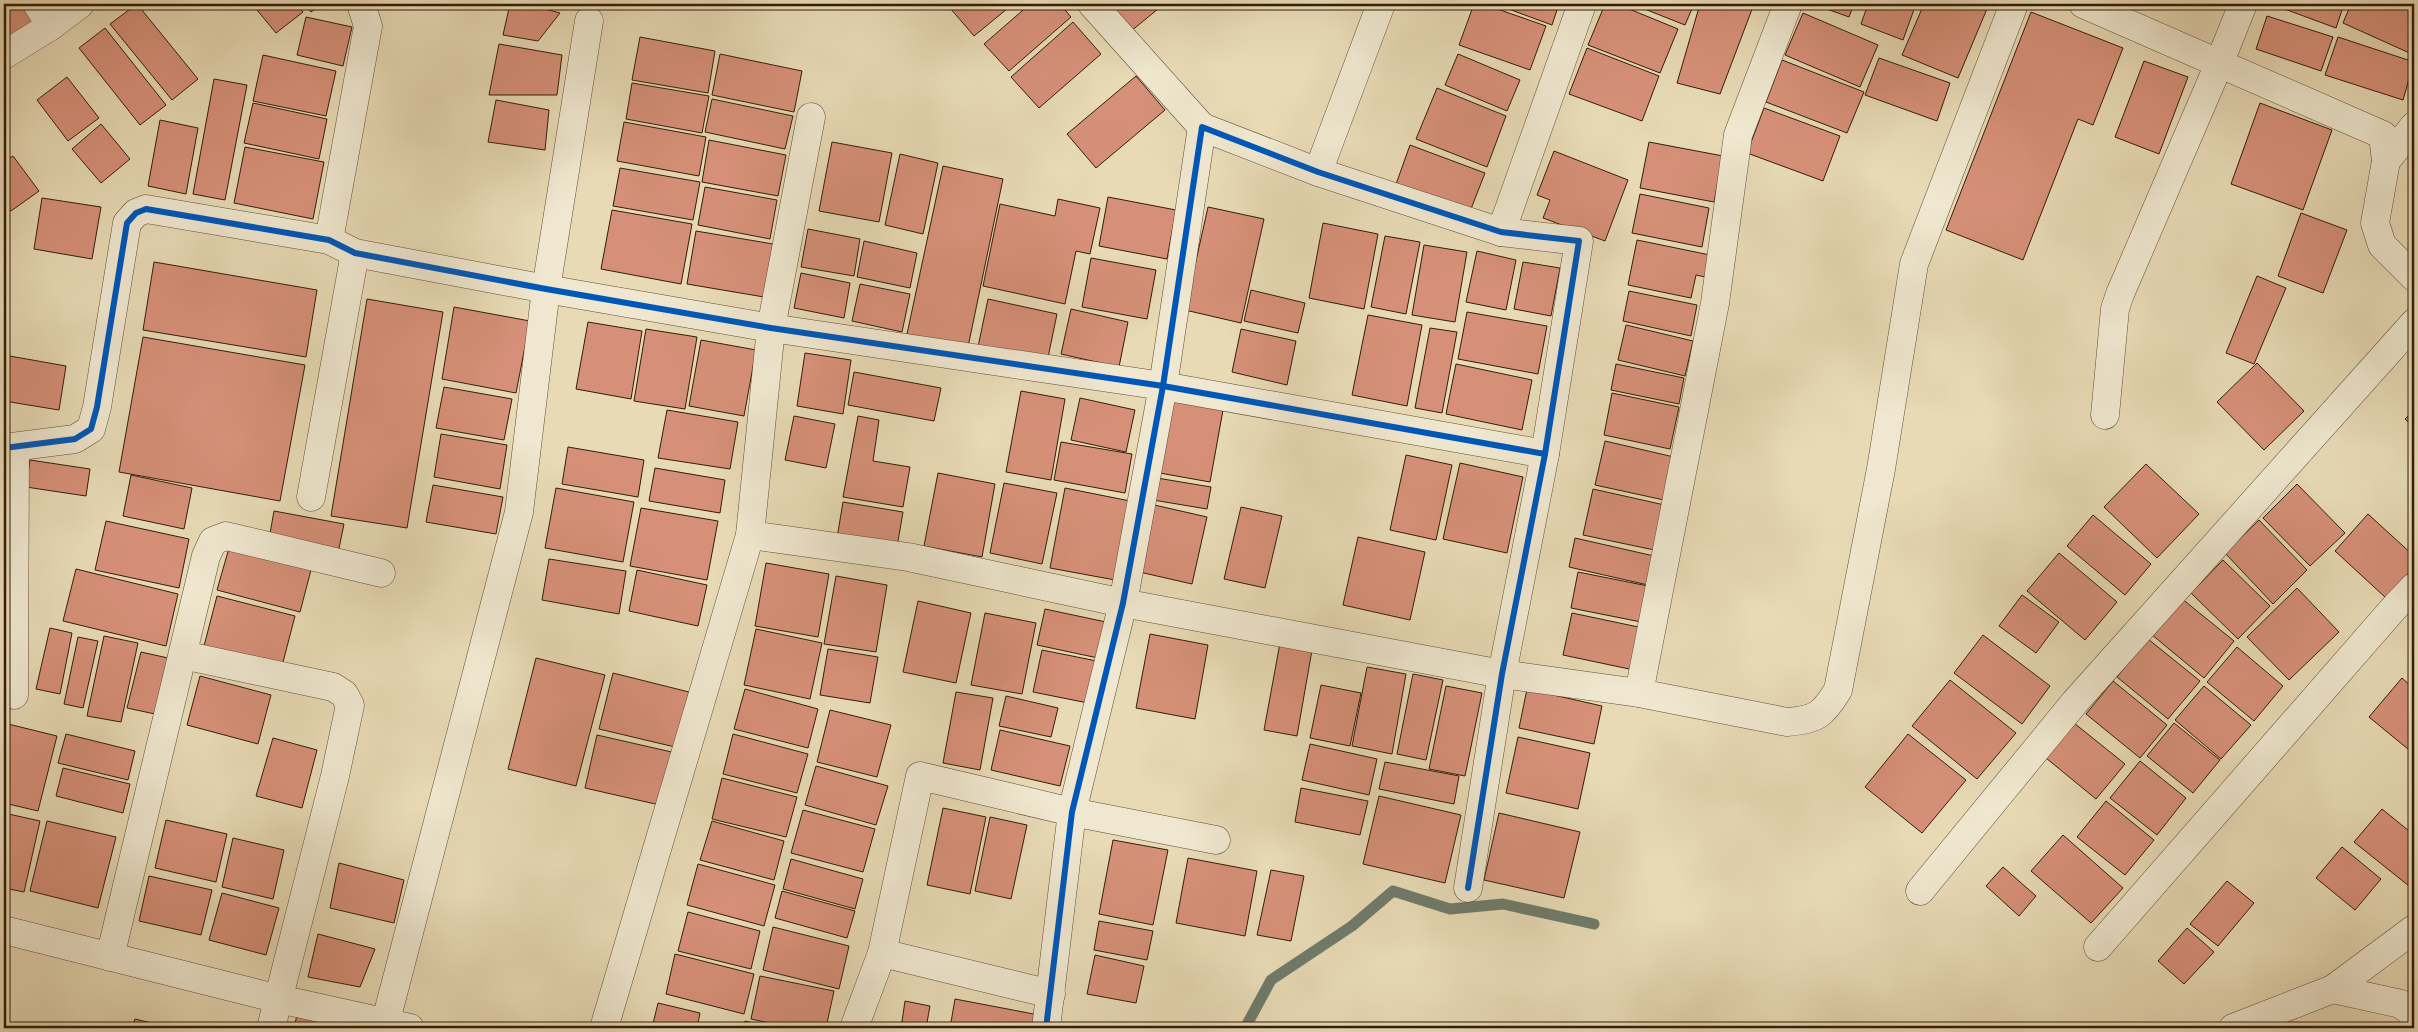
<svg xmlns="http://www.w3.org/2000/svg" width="2418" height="1032" viewBox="0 0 2418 1032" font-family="'IM FELL Double Pica',serif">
<rect width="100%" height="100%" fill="#e7dab5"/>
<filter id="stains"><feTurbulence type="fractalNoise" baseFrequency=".004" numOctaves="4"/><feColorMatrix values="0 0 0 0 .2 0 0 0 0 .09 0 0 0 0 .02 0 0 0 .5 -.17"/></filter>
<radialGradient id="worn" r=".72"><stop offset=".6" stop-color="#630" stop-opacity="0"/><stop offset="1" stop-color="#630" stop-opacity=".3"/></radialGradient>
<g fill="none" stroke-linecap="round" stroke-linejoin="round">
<!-- stream -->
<path stroke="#6f7b6b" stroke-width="11" d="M1245,1028L1271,980L1352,926L1393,891L1450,909L1503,904L1594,924"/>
</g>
<!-- building -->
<g fill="#d69079" stroke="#341c09">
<path d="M4,4H21L38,24L15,44L4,31Z"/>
<path d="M137,4L198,79L172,100L110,24Z"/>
<path d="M252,4H297L303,12L276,33Z"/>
<path d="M305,4H322L311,12Z"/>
<path d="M510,4H526L560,13L538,41L503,35Z"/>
<path d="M956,4H1013L974,36L950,8Z"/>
<path d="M1030,4H1060L1071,17L1009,71L984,44Z"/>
<path d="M1106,4H1164L1130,32Z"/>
<path d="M1474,4H1483L1546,26L1530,70L1459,45Z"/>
<path d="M1495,4H1559L1552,25Z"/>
<path d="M1605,4H1617L1678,29L1660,73L1588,45Z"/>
<path d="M1632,4H1694L1685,25Z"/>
<path d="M1700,4H1754L1720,94L1677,83Z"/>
<path d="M1813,4H1854L1849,17Z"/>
<path d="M1868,4H1916L1903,40L1861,24Z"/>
<path d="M1924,4H1989L1958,78L1902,55Z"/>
<path d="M2271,4H2344L2336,28Z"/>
<path d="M2351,4H2401L2414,9V55L2343,23Z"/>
<path d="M2031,12L2123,48L2093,125L2078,119L2023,260L1946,230Z"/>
<path d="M1803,13L1878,45L1860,87L1785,55Z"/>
<path d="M2267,16L2333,37L2321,71L2256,49Z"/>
<path d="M306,17L352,27L343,66L297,55Z"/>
<path d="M1073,22L1101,54L1039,108L1011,77Z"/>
<path d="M105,28L166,105L140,125L79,48Z"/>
<path d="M640,37L715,51L708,93L632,80Z"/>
<path d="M2338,37L2414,62L2403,100L2325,75Z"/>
<path d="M499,44L562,55L557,95H489Z"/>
<path d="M1587,48L1659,76L1642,121L1569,94Z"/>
<path d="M720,54L802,71L794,112L712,95Z"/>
<path d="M1458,54L1520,80L1507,111L1445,85Z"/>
<path d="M263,55L336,71L326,116L253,101Z"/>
<path d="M1879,58L1950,83L1937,121L1865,95Z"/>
<path d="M1782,60L1864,92L1847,133L1766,102Z"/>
<path d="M2144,61L2188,77L2159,154L2115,137Z"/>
<path d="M1136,76L1165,110L1096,168L1067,134Z"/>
<path d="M67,77L99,118L68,141L37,100Z"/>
<path d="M214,79L247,85L225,200L193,194Z"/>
<path d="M632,83L709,96L702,133L626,119Z"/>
<path d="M1437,88L1506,116L1487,167L1416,139Z"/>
<path d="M712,99L793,116L785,149L705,132Z"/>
<path d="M496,100L549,110L545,150L488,142Z"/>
<path d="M253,103L327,119L319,159L244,143Z"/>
<path d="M2260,103L2332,130L2303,210L2231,184Z"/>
<path d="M1764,108L1840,136L1823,181L1747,153Z"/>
<path d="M160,120L198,128L186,194L148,186Z"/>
<path d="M624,122L706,137L699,176L617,161Z"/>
<path d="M101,124L130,159L101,183L72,149Z"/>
<path d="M709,140L786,155L778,196L702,182Z"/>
<path d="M832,142L892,153L879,222L819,211Z"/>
<path d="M1649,142L1723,156L1714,202L1640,188Z"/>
<path d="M1410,145L1485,173L1469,214L1395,187Z"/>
<path d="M245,147L324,162L313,219L234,203Z"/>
<path d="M1554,151L1628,180L1605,241L1543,218L1550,200L1537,195Z"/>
<path d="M900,154L938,163L923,234L885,225Z"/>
<path d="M13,156L39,191L11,211L4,202V162Z"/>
<path d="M943,166L1003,179L968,347L907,334Z"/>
<path d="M620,168L700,182L693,220L613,206Z"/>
<path d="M705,187L777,200L770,239L698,225Z"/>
<path d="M1640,194L1709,208L1702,247L1632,233Z"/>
<path d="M1108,197L1176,210L1167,259L1099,246Z"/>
<path d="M42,198L101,207L92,259L34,249Z"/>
<path d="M1058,199L1100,208L1090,254L1076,251L1065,304L983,286L1000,204L1055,216Z"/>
<path d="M1208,207L1264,219L1241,323L1185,310Z"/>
<path d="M612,210L692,224L681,284L601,269Z"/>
<path d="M2301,213L2347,230L2323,293L2278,276Z"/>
<path d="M1323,223L1378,234L1364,309L1309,298Z"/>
<path d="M808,229L860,239L854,276L801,267Z"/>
<path d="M696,231L773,244L764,297L687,284Z"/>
<path d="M1385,236L1420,242L1406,314L1371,307Z"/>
<path d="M1637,240L1710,255L1705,277L1696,275L1691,298L1628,285Z"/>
<path d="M864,241L917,253L910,288L857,277Z"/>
<path d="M1424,245L1467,252L1455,322L1412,315Z"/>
<path d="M1477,251L1516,260L1506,310L1466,302Z"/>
<path d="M1091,258L1156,270L1147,319L1082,307Z"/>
<path d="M154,262L317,290L306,357L143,330Z"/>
<path d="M1523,262L1560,268L1551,316L1514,309Z"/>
<path d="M801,273L850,283L844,318L794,308Z"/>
<path d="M2257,276L2286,288L2254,364L2226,353Z"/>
<path d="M860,284L910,294L902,332L852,321Z"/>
<path d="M1251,290L1305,303L1298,333L1244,321Z"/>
<path d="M1629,291L1697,305L1691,336L1623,321Z"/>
<path d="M367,299L443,312L407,528L331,516Z"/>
<path d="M988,299L1057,314L1047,362L978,347Z"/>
<path d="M454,307L530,321L516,393L442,379Z"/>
<path d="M1071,309L1128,322L1119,367L1061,354Z"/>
<path d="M1467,312L1547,326L1538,374L1458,359Z"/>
<path d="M1368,315L1422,325L1407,406L1352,395Z"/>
<path d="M588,322L642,331L631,399L576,389Z"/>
<path d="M1626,325L1693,341L1685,376L1618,360Z"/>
<path d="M1430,328L1457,332L1442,413L1415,408Z"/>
<path d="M646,329L697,337L685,409L634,401Z"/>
<path d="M1241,329L1296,341L1287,385L1232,372Z"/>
<path d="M143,337L305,365L280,501L119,472Z"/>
<path d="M701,340L756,350L744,416L689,406Z"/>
<path d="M805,353L851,360L843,414L797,406Z"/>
<path d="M4,355L66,366L59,410L4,401Z"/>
<path d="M2257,363L2304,411L2264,450L2217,402Z"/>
<path d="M1456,364L1532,380L1522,430L1446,414Z"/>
<path d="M1616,364L1684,378L1679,404L1611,390Z"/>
<path d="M854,372L941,388L934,421L848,405Z"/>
<path d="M444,387L512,399L504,440L436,428Z"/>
<path d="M1021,391L1065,399L1051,480L1006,472Z"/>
<path d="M1612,393L1679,407L1670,449L1604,435Z"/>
<path d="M1080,398L1135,410L1126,452L1071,440Z"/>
<path d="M1167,399L1223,410L1210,482L1154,472Z"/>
<path d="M667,410L738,422L730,469L658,458Z"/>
<path d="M2414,410V427L2405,419Z"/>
<path d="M794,416L835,424L826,468L785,460Z"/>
<path d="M858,416L879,420L873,461L910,467L903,507L843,497Z"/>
<path d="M441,434L507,445L500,489L434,477Z"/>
<path d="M1605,441L1674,457L1664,500L1595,485Z"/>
<path d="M1061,442L1132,454L1125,493L1054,480Z"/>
<path d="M568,447L644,460L638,497L562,484Z"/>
<path d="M1406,455L1452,465L1436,540L1390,530Z"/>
<path d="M30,460L90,469L86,496L26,487Z"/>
<path d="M1460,463L1523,477L1507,553L1443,539Z"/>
<path d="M2146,464L2199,514L2157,558L2104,507Z"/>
<path d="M655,468L725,480L720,513L649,501Z"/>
<path d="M938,473L995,484L982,557L924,546Z"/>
<path d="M131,475L192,488L184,529L123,516Z"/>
<path d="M1157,478L1211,487L1207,509L1153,500Z"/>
<path d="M1004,483L1057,493L1042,564L990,553Z"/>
<path d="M2297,484L2345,533L2310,566L2263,518Z"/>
<path d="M433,485L503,497L496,534L426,522Z"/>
<path d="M556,488L634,502L623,562L545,548Z"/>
<path d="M1065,488L1130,501L1115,580L1050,568Z"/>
<path d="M1593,489L1669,506L1659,551L1583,535Z"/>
<path d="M843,502L903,512L897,547L837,538Z"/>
<path d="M1150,504L1207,517L1192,584L1135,571Z"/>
<path d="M1241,507L1282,516L1265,588L1224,579Z"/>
<path d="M641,508L718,521L707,580L630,566Z"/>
<path d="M274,511L344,524L337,558L268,545Z"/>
<path d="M2368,514L2414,556V567L2386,598L2335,551Z"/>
<path d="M2093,515L2151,564L2125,595L2067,546Z"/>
<path d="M2259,520L2307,570L2273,604L2225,553Z"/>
<path d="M106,521L189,539L179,588L95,570Z"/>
<path d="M1358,537L1425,552L1410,620L1343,605Z"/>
<path d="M1575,538L1654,556L1648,585L1569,567Z"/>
<path d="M229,548L311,570L300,612L217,590Z"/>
<path d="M2059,553L2117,602L2085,640L2027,591Z"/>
<path d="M549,559L626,571L619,614L542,600Z"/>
<path d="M2223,560L2270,606L2238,639L2191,593Z"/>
<path d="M766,563L829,574L818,637L755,626Z"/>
<path d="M76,569L178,594L166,646L63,621Z"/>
<path d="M637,570L707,585L698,626L629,611Z"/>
<path d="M1578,572L1648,586L1641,622L1571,608Z"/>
<path d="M836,576L887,585L876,652L824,644Z"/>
<path d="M2297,588L2339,632L2289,680L2247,637Z"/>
<path d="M2022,595L2059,622L2036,653L1999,626Z"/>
<path d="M217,596L295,616L282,666L204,646Z"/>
<path d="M2181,598L2234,641L2204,678L2151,634Z"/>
<path d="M918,601L971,613L956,683L903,672Z"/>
<path d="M1045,609L1106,622L1098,658L1037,645Z"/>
<path d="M985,613L1036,623L1022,694L971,685Z"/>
<path d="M1572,613L1643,628L1634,670L1563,655Z"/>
<path d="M50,628L72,633L60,694L36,689Z"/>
<path d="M756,629L822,643L810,699L744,685Z"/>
<path d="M1150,634L1208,645L1195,719L1136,708Z"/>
<path d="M1983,635L2050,686L2022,724L1954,673Z"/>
<path d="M104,636L138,643L121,722L87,716Z"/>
<path d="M78,637L98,641L83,708L64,704Z"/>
<path d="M2148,639L2200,681L2168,719L2117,677Z"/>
<path d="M1280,643L1312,650L1297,736L1264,730Z"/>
<path d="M2237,647L2283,686L2254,721L2207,682Z"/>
<path d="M828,649L878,657L870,703L820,695Z"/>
<path d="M1042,650L1102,662L1093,704L1033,692Z"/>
<path d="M141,652L168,658L155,714L127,708Z"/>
<path d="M536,658L605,675L576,786L508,769Z"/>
<path d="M1367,667L1406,674L1392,754L1352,746Z"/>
<path d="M613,673L689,692L675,747L599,729Z"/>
<path d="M1413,674L1443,680L1426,760L1397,754Z"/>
<path d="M200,676L271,695L258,744L187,725Z"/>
<path d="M2402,678L2414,689V754L2369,717Z"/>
<path d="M1950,680L2016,733L1977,779L1912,726Z"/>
<path d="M2113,681L2167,725L2140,758L2086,714Z"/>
<path d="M1321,685L1361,693L1350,746L1310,738Z"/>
<path d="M1446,686L1482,693L1465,776L1429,769Z"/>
<path d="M2204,686L2251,725L2221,759L2175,720Z"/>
<path d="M745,689L818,709L808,748L734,729Z"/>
<path d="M1527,689L1602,706L1594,744L1519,728Z"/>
<path d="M956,692L993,698L980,770L943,763Z"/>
<path d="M1006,696L1058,708L1051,737L999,726Z"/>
<path d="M830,710L891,725L877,777L817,762Z"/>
<path d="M2074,723L2125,764L2096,799L2046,758Z"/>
<path d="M2174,723L2220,760L2193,793L2147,756Z"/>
<path d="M8,724L57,736L38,811L4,803V741Z"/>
<path d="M1000,730L1070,746L1060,786L991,770Z"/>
<path d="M66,734L135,751L128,780L58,763Z"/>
<path d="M733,734L808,754L797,793L723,774Z"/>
<path d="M1908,734L1966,780L1922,833L1865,787Z"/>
<path d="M597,735L676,753L664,806L585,788Z"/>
<path d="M1518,737L1590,753L1578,809L1506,793Z"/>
<path d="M273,738L317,750L302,808L256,796Z"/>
<path d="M1310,744L1377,759L1369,795L1302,780Z"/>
<path d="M2140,761L2186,798L2157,835L2110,798Z"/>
<path d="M1385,762L1459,776L1454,804L1379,789Z"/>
<path d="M816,766L888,786L876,825L805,805Z"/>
<path d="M63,768L130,784L123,813L56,796Z"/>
<path d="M722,778L797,797L786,837L712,819Z"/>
<path d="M1301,788L1368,801L1360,835L1295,822Z"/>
<path d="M1379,796L1461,815L1445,883L1363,864Z"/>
<path d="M2106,801L2154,840L2125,875L2077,837Z"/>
<path d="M943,808L986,817L970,894L927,885Z"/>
<path d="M2382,809L2414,835V890L2354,842Z"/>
<path d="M803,810L875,829L863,872L791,853Z"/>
<path d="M4,813L40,821L24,892L4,888Z"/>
<path d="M1499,813L1580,832L1564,898L1484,880Z"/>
<path d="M990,817L1027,825L1011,899L975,891Z"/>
<path d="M166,820L227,834L216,882L155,868Z"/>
<path d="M47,821L116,837L98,908L30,891Z"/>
<path d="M712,821L784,841L774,880L700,860Z"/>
<path d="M2063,835L2123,888L2091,923L2031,871Z"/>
<path d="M233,838L284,850L273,899L222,887Z"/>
<path d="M1113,840L1168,850L1153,925L1099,914Z"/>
<path d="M2342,847L2381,879L2355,910L2316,878Z"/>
<path d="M1188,858L1257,871L1245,936L1176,923Z"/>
<path d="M791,859L863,879L855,909L783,889Z"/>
<path d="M339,863L404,880L394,923L330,908Z"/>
<path d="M698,864L775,885L764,926L687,905Z"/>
<path d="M2003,867L2036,896L2019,916L1986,886Z"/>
<path d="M1271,870L1304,876L1291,941L1257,935Z"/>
<path d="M149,876L212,890L201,935L139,921Z"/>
<path d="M2227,881L2254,903L2218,946L2190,924Z"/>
<path d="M782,891L855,911L847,938L775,918Z"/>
<path d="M222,893L279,908L266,955L209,940Z"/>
<path d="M688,912L760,931L751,969L678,951Z"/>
<path d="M1099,921L1153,931L1147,960L1094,950Z"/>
<path d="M773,927L849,946L839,989L763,970Z"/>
<path d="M2187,928L2214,952L2184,984L2158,961Z"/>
<path d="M318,934L375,949L360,987L308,977Z"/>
<path d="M675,954L754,974L744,1014L666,994Z"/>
<path d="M1095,955L1144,966L1136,1003L1087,994Z"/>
<path d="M760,976L834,991L826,1028H792L751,1019Z"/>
<path d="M955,999L1039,1015L1036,1028H950Z"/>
<path d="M905,1001L930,1006L926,1028H901Z"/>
<path d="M658,1003L700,1013L697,1028H652Z"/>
<path d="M297,1015L354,1028H294Z"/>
<path d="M135,1019L172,1028H132Z"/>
<path d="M745,1021L774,1028H743Z"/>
</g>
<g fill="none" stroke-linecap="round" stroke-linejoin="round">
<!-- street casing -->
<g stroke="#614c34" stroke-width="29">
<g id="street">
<path d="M37,4L51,26"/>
<path d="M1092,4L1202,127"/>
<path d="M2083,4L2383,135L2386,161L2375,223L2382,245L2414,277"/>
<path d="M4,55L51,26L80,4"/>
<path d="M2386,161L2414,126"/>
<path d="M1318,172L1381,4"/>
<path d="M1501,232L1582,4"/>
<path d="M329,240L368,26L361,4"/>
<path d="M2105,415L2115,309L2120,294L2219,64L2243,4"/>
<path d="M4,448L75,439L91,429L97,407L127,223L136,213L146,209L329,240L355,253L546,289L771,328L1163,386L1545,454"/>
<path d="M311,497L355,253"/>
<path d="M750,535L908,557L1123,603L1502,674L1639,693L1715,303L1738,135L1788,4"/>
<path d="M183,655L333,687L344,694L350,705L335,776L271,1028"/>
<path d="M1639,693L1787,722C1816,720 1823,715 1838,690L1881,469L1914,264L2014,4"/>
<path d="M14,695L15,448"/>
<path d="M1920,891L2075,702L2414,323"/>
<path d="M4,930L279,999L410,1028"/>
<path d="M2098,947L2394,608L2414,587"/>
<path d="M882,953L1051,994"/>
<path d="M110,957L206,556L213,541L226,536L381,573"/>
<path d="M2333,989L2401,1004L2414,1015"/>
<path d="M384,1028L519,512L546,289L589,21"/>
<path d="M604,1028L750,535L771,328L811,117"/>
<path d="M854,1028L882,953L920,776L1072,812L1216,840"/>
<path d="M1046,1028L1072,812L1123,603L1163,386L1202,127L1318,172L1501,232L1579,241L1545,454L1502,674L1468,888"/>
<path d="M2233,1028L2333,989L2414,929"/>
</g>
</g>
<!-- street -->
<use href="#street" stroke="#efe7cf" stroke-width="28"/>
<!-- cycleway casing -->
<g stroke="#efe7cf" stroke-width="9">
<g id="cycleway">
<path d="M4,448L75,439L91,429L97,407L127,223L136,213L146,209L329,240L355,253L546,289L771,328L1163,386L1545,454"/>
<path d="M1046,1028L1072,812L1123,603L1163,386L1202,127L1318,172L1501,232L1579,241L1545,454L1502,674L1468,888"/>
</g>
</g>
<!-- cycleway -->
<use href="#cycleway" stroke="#0057b8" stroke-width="6"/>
</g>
<!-- margin -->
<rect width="2418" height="1032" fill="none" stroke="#e7dab5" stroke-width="20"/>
<rect x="5" y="5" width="2408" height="1022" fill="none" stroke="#341c09" stroke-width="2.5"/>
<rect x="10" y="10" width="2398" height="1012" fill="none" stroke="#341c09"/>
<rect width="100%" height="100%" filter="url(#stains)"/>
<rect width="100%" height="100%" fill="url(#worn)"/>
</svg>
